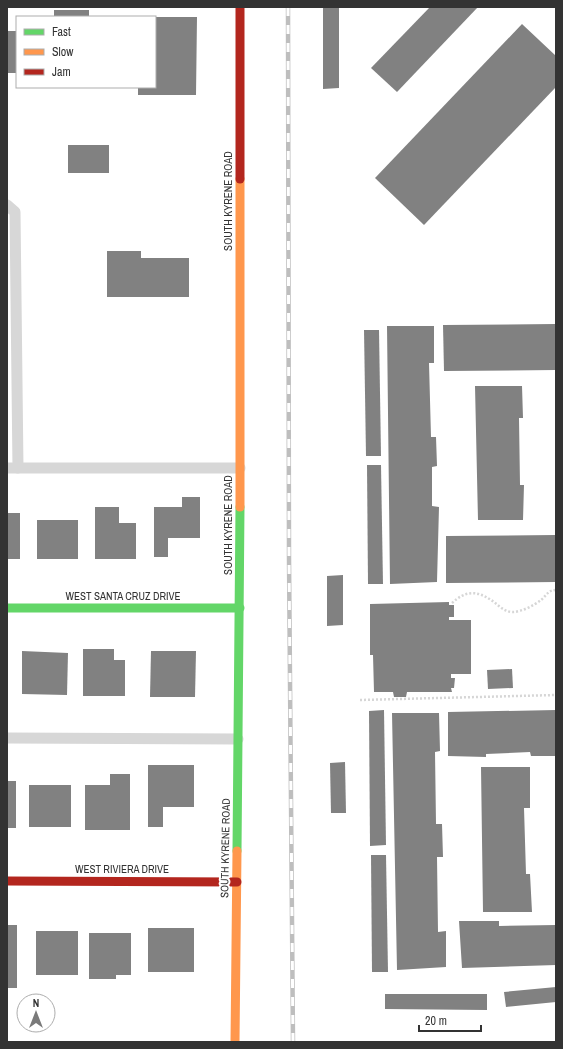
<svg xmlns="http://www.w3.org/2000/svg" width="563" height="1049" viewBox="0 0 563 1049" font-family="'Archivo Narrow',sans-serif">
<rect width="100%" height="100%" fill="#fff"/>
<!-- building -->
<g fill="#818181">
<path d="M323,7H339V88L323,89Z"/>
<path d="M430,7H478L397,92L371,68Z"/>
<rect x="54" y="10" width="35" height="7"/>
<path d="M155,17H197L196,95H138V87H155Z"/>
<path d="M522,24L556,56V87L424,225L375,178Z"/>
<rect x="7" y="31" width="10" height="42"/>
<rect x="68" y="145" width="41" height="28"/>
<path d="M107,251H141V258H189V297H107Z"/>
<path d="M556,324V370L444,371L443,325Z"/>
<path d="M387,326H434V363H429L431,437H436L437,466L432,467V506L439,507L437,582L390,584Z"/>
<path d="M364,330H379L381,456H366Z"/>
<path d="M475,386H522L523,418H519L520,485H524L523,520H478Z"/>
<path d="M367,465H381L383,584H368Z"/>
<path d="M182,497H200V538H168V557H154V507H182Z"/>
<path d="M95,507H119V523H136V559H95Z"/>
<rect x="7" y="513" width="13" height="46"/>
<rect x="37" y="520" width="41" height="39"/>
<path d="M556,535V582L446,583V536Z"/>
<path d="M343,575V625L327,626V576Z"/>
<path d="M449,602V605H454V617H449V620H471V674H451V678H455L454,688H451L452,692H407L406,697H394L393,692H374L373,655H370V604Z"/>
<path d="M83,649H114V660H125V696H83Z"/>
<path d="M22,651L68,653L67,695L22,694Z"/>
<path d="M151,651H196L195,697H150Z"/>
<path d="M512,669L513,688L488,689L487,670Z"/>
<path d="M384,710L386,845L370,846L369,711Z"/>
<path d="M556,710V756H531L530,752L486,754V757L448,756V712Z"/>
<path d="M392,713H439L440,751L435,752L436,824H442L443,857H437L438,932L446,931V967L397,970Z"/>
<path d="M345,762L346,813H331L330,763Z"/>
<path d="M148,765H194V807H163V827H148Z"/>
<path d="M481,767H530V808H524L526,874H530L532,912H483Z"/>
<path d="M110,774H130V830H85V785H110Z"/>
<rect x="7" y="781" width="9" height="47"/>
<rect x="29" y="785" width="42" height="42"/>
<path d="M371,855H386L388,972H372Z"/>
<path d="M459,921H499V926L556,925V965L462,968Z"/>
<rect x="7" y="925" width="10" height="63"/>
<rect x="148" y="928" width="46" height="44"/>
<rect x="36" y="931" width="42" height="44"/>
<path d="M89,933H131V975H116V979H89Z"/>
<path d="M556,987V1002L506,1007L504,992Z"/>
<path d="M385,994H487V1010L385,1009Z"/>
</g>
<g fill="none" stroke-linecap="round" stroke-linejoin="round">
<!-- path -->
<g stroke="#d6d6d6" stroke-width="2.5" stroke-dasharray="2 2" stroke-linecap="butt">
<path d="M452,603C465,591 476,590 491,600C498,604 503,612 513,612C521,612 535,605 541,600C547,595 548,590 556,590"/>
<path d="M360,700L556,695"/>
</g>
<!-- lane -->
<g stroke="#d7d7d7" stroke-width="11">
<path d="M7,205L15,212L18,468"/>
<path d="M7,468H240"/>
<path d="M7,738L238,739"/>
</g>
<!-- fast -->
<g stroke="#63d668" stroke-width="9">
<path d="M7,608H240"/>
<path d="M237,851L240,507"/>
</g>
<!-- slow -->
<g stroke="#ff974d" stroke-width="9">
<path d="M240,179V507"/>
<path d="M235,1042L237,851"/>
</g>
<!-- jam -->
<g stroke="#b3261e" stroke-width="9">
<path d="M240,7V179"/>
<path d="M7,881L237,882"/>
</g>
<!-- rail casing -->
<g stroke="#bebebe" stroke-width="4.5">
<path id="rail" d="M288,7L289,558L293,1042"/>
</g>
<!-- rail -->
<use href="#rail" stroke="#fff" stroke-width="3" stroke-dasharray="9" stroke-linecap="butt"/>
</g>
<g text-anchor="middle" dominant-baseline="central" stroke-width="4" stroke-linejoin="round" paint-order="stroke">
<!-- street labels -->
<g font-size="11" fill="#333" stroke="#fff">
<text transform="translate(228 201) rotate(-90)">SOUTH KYRENE ROAD</text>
<text transform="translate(228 525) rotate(-90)">SOUTH KYRENE ROAD</text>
<text x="123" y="596">WEST SANTA CRUZ DRIVE</text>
<text transform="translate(225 848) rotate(-89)">SOUTH KYRENE ROAD</text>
<text x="122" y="869">WEST RIVIERA DRIVE</text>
</g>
</g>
<!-- border -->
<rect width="563" height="1049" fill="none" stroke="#333333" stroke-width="16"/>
<!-- legend -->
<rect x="16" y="16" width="140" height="72" fill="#ffffff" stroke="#adadad"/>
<rect x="24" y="29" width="20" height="6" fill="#63d668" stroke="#adadad"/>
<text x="52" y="36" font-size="12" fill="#333333">Fast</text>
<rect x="24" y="49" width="20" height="6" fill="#ff974d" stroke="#adadad"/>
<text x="52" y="56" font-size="12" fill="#333333">Slow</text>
<rect x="24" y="69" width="20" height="6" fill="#b3261e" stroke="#adadad"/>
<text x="52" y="76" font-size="12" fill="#333333">Jam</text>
<!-- north arrow -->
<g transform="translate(36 1013)"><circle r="19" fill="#ffffff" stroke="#adadad"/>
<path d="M0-3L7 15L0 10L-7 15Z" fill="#7a7a7a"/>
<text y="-6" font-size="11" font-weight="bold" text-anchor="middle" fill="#333333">N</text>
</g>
<!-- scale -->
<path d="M419 1025v6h62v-6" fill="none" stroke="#333333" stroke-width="2"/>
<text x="425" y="1025" font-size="12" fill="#333333" stroke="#ffffff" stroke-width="3" paint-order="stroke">20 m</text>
</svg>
